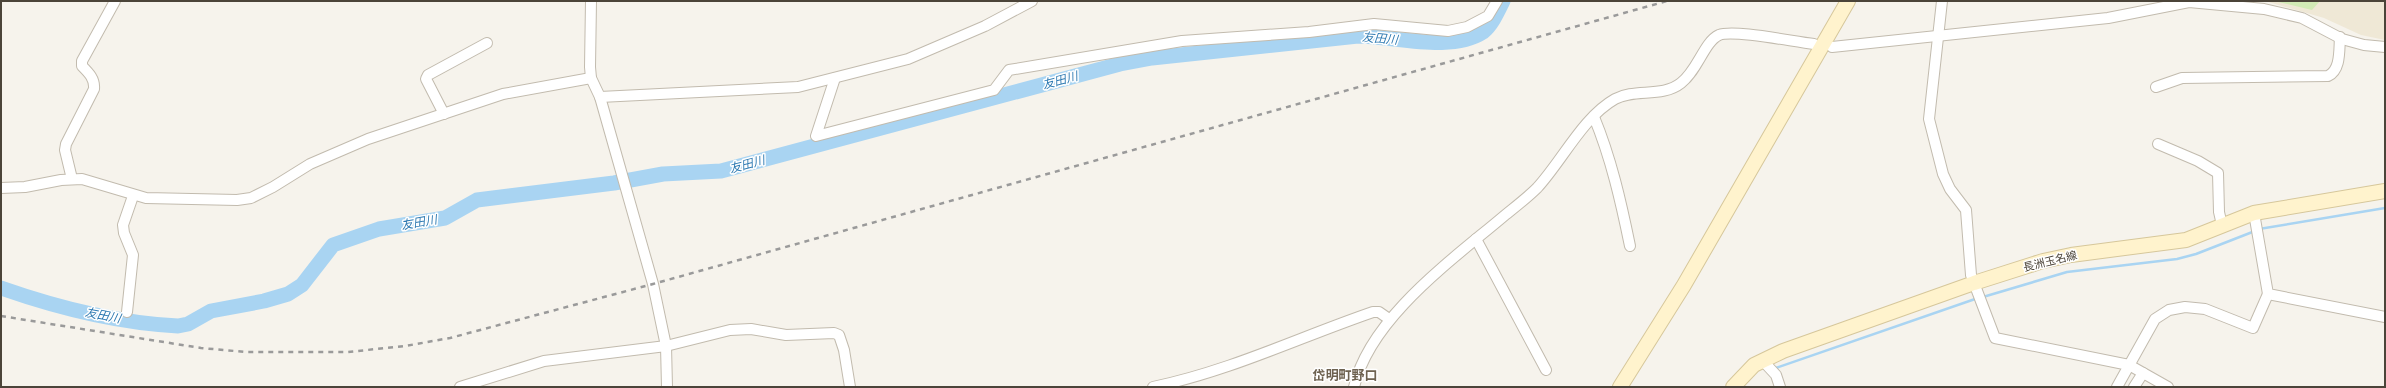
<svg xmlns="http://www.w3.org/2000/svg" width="2386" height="388" viewBox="0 0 2386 388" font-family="'PT Sans','Noto Sans JP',sans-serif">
<rect width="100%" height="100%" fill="#f6f3ec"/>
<!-- education -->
<path fill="#efe8d6" d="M2265,1H2385V40L2361,35L2324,18Z"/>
<!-- green -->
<path fill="#d2eab5" d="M2274,1H2320L2312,10Z"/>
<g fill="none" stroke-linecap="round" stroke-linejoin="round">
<!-- stream -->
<g stroke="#a9d4f2" stroke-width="2.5">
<path d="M2259,229L2385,208"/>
<path d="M1983,297L2067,272L2177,259L2196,254L2255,231"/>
<path d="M1773,369L1978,298"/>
</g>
<!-- river -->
<path stroke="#a9d4f2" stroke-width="15" d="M1,288C58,308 118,323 178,326L188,324L211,311L264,301L288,294L302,285L333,245L379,229L445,218L477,200L614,183L663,174L721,171L1120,64L1152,58L1358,36C1394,36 1451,53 1483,32C1492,25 1498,11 1503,1"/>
<!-- street casing -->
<g stroke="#c2bbae" stroke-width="12">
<g id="street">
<path d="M591,1L590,67L591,78L600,97L653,284L666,346L667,387"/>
<path d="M1942,1L1929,119L1943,174L1950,189L1966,210L1971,275L1995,338L2129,365L2168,387"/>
<path d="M1832,47L2108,18L2189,2L2264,9L2302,18L2342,39L2364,45L2385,47"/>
<path d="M835,78L816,136L994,90L1009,70L1182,41L1309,32L1374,24L1448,31L1467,27L1488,16L1497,1"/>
<path d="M2156,87L2182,78L2328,76C2341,70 2339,50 2340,37"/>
<path d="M600,97L798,87L908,59L985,26L1032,1"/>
<path d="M444,114L426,79L428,75L487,43"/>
<path d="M1594,117C1611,158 1621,202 1630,246"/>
<path d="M2158,144L2198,161L2218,173L2219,212L2222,225"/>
<path d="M72,179L65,150L66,144L94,89C95,79 89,73 82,66V61L115,1"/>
<path d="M1,188L25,187L61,180L82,179L146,198L237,200L251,198L273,187L310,164L368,139L503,94L591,78"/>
<path d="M2254,213L2268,294L2385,317"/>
<path d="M1476,239L1546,370"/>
<path d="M127,312L133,255L124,233L123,225L133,196"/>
<path d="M1763,361L1776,375L1780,387"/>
<path d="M460,387L544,361L666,346L730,330L751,329L786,335L834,333L839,335L844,350L850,387"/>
<path d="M1153,387C1230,371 1300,337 1373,312H1379L1389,319"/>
<path d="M1354,387C1370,318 1452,260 1504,216C1515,207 1527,198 1537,188C1562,161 1583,117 1615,99C1635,88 1662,98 1681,83C1698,70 1704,42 1719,35C1734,29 1794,42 1814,44"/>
<path d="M2117,387L2155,319L2169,310L2185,307L2205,309L2253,328L2268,294"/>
<path d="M2134,387L2143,373"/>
</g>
</g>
<!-- secondary casing -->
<g stroke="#d6c79b" stroke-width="16">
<g id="secondary">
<path d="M1620,387L1684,285L1848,1"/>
<path d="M1733,387L1754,365L1783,351L1974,283L2043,261L2071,255L2186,240L2254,213L2385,191"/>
</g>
</g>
<!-- street -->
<use href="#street" stroke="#fff" stroke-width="10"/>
<!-- secondary -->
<use href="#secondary" stroke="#fff3cd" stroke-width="14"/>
<!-- rail -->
<path stroke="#9a9a9a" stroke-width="2.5" stroke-dasharray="5 5" stroke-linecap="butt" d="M1,316L201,348L246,352H348L405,346L450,338L653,284L1667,1"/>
</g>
<g text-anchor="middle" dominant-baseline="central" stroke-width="3" stroke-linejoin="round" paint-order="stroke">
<!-- street labels -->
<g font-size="11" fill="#4b4439" stroke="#fff">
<text transform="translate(2050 261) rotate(-14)">長洲玉名線</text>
</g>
<!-- water labels -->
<g font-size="12" font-style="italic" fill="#2e7ab2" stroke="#fff">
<text transform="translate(1380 38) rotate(5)">友田川</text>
<text transform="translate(1060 80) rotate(-15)">友田川</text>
<text transform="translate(747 164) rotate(-15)">友田川</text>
<text transform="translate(419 222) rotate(-10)">友田川</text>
<text transform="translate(103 315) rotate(11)">友田川</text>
</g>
<!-- quarter labels -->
<g font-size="13" font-weight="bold" fill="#6e6250" stroke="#fff">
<text x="1345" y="375">岱明町野口</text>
</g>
</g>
<!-- border -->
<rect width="2386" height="388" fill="none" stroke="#4b4439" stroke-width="4"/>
</svg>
